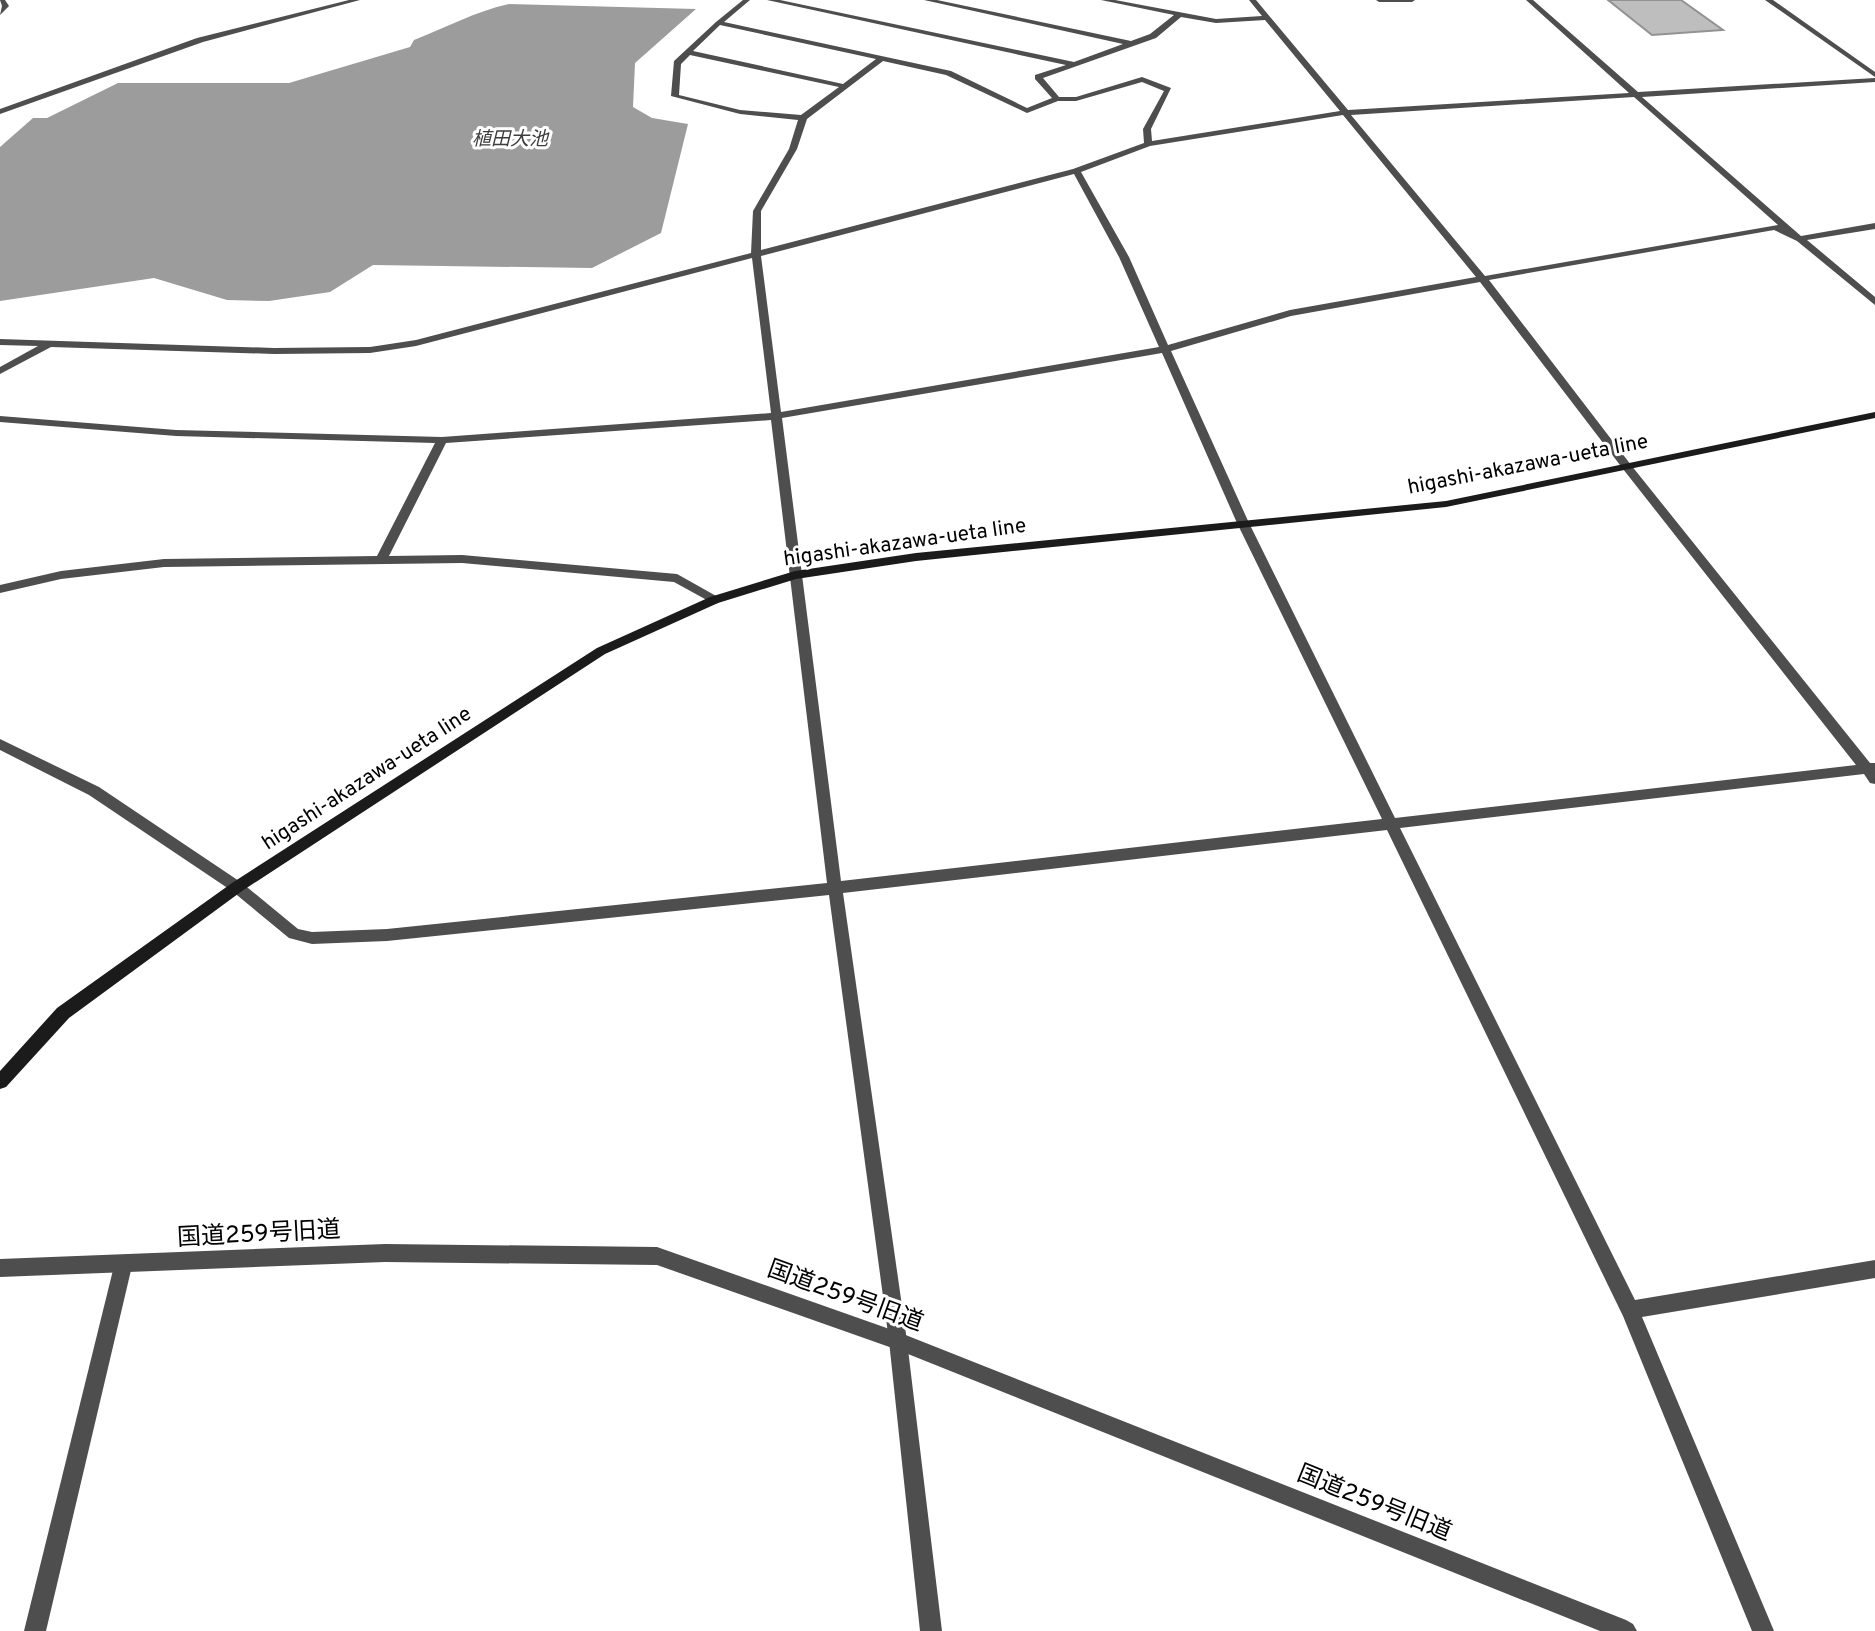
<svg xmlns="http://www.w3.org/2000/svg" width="1875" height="1631" viewBox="0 0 1875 1631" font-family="Overpass,'Noto Sans JP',sans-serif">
<rect width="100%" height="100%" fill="#fff"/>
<!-- water -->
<path fill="#9c9c9c" d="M509,4L696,9L635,63L633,107L652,118L688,124L661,233L592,268L373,265L330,292L269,301L227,300L154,278L0,301V147L33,118H47L118,83H289L410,47L414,40C445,28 476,11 509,4Z"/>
<!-- building -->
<path fill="#bebebe" stroke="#929292" stroke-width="2" d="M1608,0H1681L1723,30L1652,35Z"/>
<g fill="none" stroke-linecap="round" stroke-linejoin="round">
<!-- minor -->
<g fill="#4e4e4e" fill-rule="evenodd">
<path d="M0,0H5L9,6L0,15L2,6Z"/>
<path d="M743,0H750L724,22L951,71L1027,108L1052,98L1035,79V75L1066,65L767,0H780L1074,62L1123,44L924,0H937L1131,41L1150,34L1174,15L1101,0H1115L1216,19L1262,16L1249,0H1256L1348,110L1629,93L1526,0H1533L1638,92L1875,78V82L1642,97L1801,236L1875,223V229L1807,240L1875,297V305L1797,241L1774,230L1489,280L1631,465L1870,763H1875V784L1870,783L1864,774L1400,828L1635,1300L1875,1260V1278L1642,1317L1774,1631H1752L1623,1316L1387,830L843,893L907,1341L942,1631H920L889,1341L829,895L387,941L312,944L289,938L232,891L89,795L0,750V739L99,787L242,883L298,929L312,932L387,929L827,883L771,420L446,443L389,556L462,555L677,574L718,597L720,600L718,603L714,604L674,582L462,563L164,567L61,579L0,593V585L61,571L164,559L377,556L435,443L176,436L0,422V416L176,430L442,437L771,413L752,258L416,346L370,353L274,354L51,347L0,374V367L38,346L0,345V339L274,348L370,347L416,340L751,253L753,211L789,149L798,120L740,114L671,96L674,61L716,22ZM1181,17L1216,23L1265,20L1340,111L1152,141L1151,129L1171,88L1142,77L1076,97H1059L1043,78L1156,38ZM720,25L876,59L843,84L693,51ZM690,55L839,87L801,115L740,110L679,95L681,64ZM883,61L946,75L1027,113L1058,101H1076L1142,82L1164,91L1143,129L1144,143L1073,169L761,250V211L797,149L807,119ZM1634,97L1778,225L1485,276L1351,115ZM1343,115L1476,277L1290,310L1168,345L1129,257L1081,172L1150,146ZM1074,174L1119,257L1159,347L781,412L761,256ZM1480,282L1623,469L1856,765L1395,818L1249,523L1171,351L1291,316ZM1162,353L1237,523L1382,819L841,881L782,418Z"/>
<path d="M1376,0H1415L1412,2H1379Z"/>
<path d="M1765,0H1773L1875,72V77Z"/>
<path d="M123,1257L129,1260L132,1266L46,1631H24L114,1266L117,1260Z"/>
</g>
<!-- tertiary -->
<g fill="#4e4e4e" fill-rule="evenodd">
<path d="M349,0H360L203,42L0,114V109L197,38Z"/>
<path d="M385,1244L657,1247L898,1332L1626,1620L1633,1624L1637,1631H1600L898,1350L657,1265L385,1262L0,1277V1259Z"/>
</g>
<!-- secondary -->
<path fill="#1b1b1b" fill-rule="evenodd" d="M1875,412V418L1446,507L916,561L796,579L718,603L605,654L242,891L69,1018L6,1087L0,1089V1071L57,1008L232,883L597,648L710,597L795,571L916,553L1446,501Z"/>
</g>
<g text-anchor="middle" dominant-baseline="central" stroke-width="6" stroke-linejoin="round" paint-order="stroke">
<!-- far-water labels -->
<g font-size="19" font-style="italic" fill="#3d3d3d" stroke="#fff">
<text x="510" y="140">植田大池</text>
</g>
<!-- street labels -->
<g font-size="21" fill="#000" stroke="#fff">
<text transform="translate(1528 465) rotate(-11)">higashi-akazawa-ueta line</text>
<text transform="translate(905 543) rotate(-8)">higashi-akazawa-ueta line</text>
<text transform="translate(367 779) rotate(-33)">higashi-akazawa-ueta line</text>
</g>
<!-- near-street labels -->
<g font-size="24" fill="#000" stroke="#fff">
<text transform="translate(259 1235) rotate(-3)">国道259号旧道</text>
<text transform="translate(845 1297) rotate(20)">国道259号旧道</text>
<text transform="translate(1374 1504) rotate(22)">国道259号旧道</text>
</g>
</g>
</svg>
